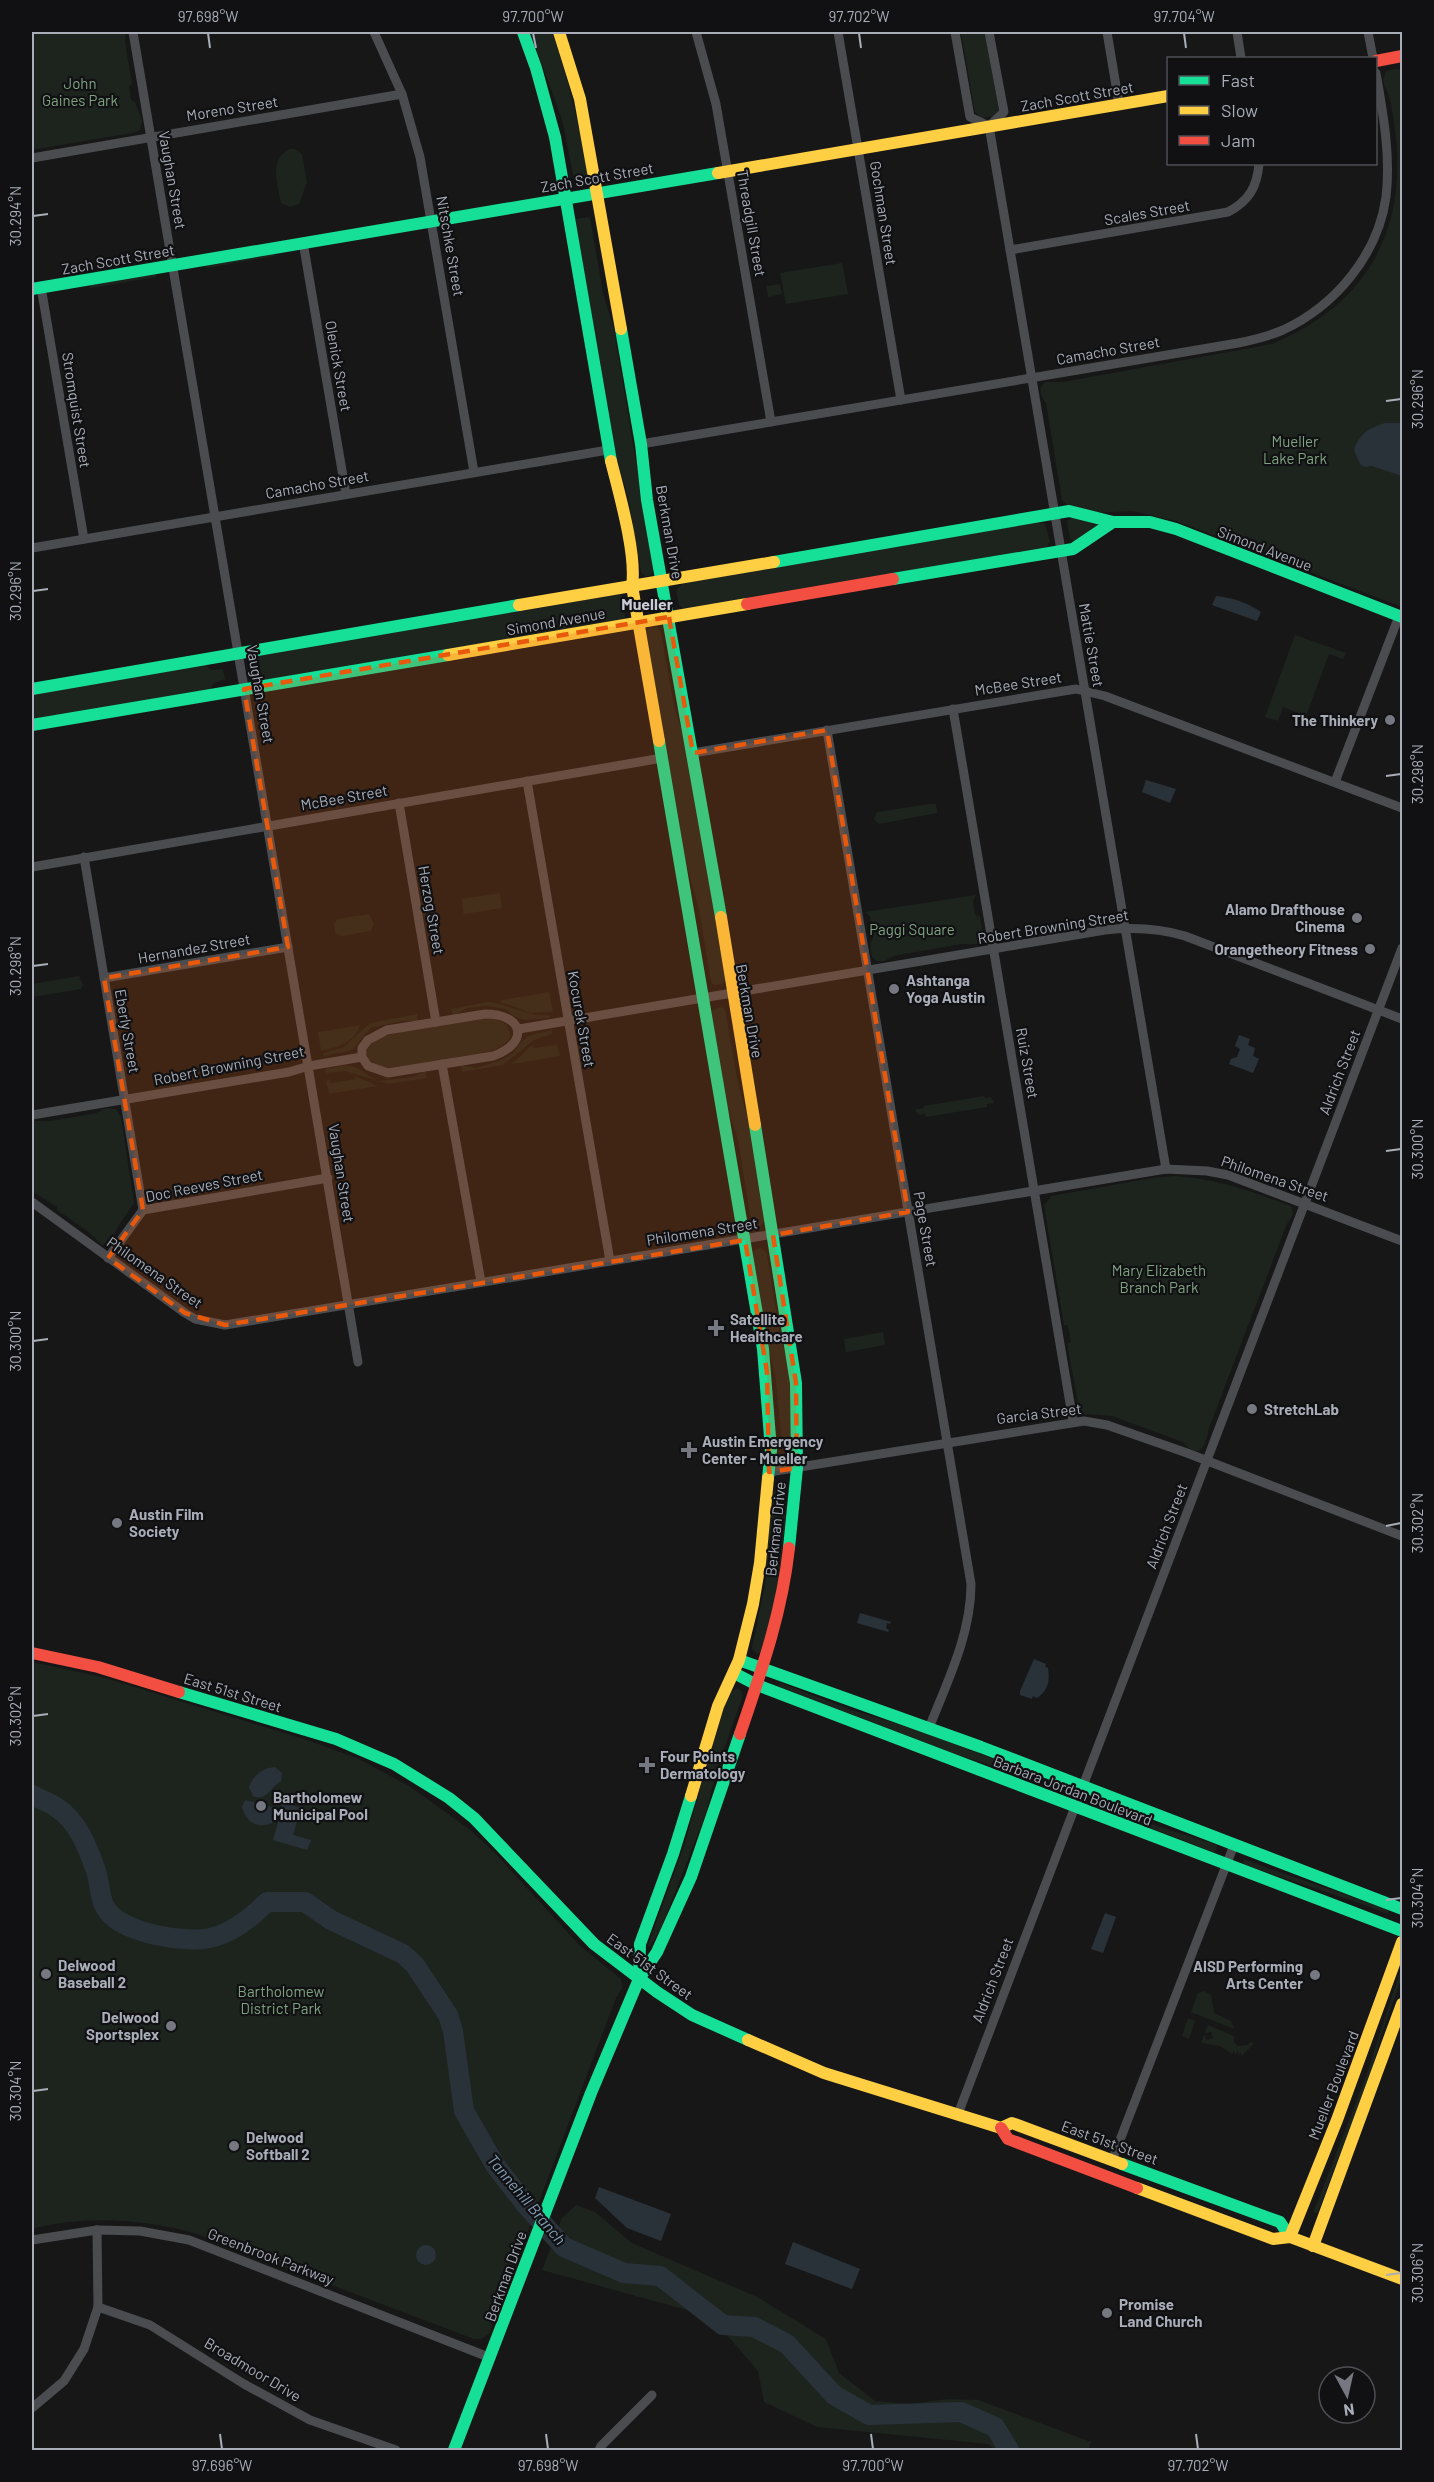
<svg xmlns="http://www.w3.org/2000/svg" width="1434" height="2482" viewBox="0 0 1434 2482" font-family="Barlow,sans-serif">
<rect width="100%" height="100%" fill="#171717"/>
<!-- green -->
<g fill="#1d241e">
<path d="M32,32H126L125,42L132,84L129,86L131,100L135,102L142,121L140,130L132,133L32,150Z"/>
<path d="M530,32H552C569,81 581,131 590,183L579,187L575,184L562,119Z"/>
<path d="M961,32H985L999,111L994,116L981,118L975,112Z"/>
<path d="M1396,69L1402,70V607L1176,521L1132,511L1095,513L1067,505L1062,500L1046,403C1040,395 1038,389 1045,382H1063L1272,344C1363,306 1406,236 1396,137C1394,124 1393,110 1389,97C1388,91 1384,86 1383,80L1386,71Z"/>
<path d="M290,149H295L302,154L307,182L299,204L290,207L281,203C278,184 268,159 290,149Z"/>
<path d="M590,217L603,293L614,330L654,570L650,576H645L641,572L628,498L615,451L575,219Z"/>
<path d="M275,254V256L207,268L206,266Z"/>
<path d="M842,263L848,294L786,304L780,273Z"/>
<path d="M156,274V277L90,288V285Z"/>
<path d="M780,284L782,294L768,297L766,286Z"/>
<path d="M1073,517L1098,524L1099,525L1075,542L1070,539L1067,521Z"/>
<path d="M1039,522L1045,524L1050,542L1047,547L684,609L679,605L676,590L683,583Z"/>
<path d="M620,594L623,597L625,619L260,682L256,656Z"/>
<path d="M657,627L661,632L674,706L684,737L689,764L726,979L722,984L714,985L711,982L699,910L684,856L646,631L649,628Z"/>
<path d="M1295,635L1346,653L1343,659L1329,654L1306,716L1283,707L1278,721L1265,717Z"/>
<path d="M206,664L210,670L223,669L225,679L214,683L210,690L32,720V694Z"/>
<path d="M929,804H936L937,813L879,824L874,819L877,812Z"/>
<path d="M500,893L502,908L465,914L463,913L462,899Z"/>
<path d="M976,895L973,901L975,915L980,916L983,936L977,944H962L894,956L884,961H877L872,957L870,945L873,938L870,916L865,912Z"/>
<path d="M369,914L374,924L371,931L342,936L335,933L334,925L337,919Z"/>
<path d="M79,976L83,985L81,989L32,997V984Z"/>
<path d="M549,992L553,1012L531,1013L501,1002V1000Z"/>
<path d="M488,1002C510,1004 527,1017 549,1015L550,1018L526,1020L513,1016L506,1009L488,1006L467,1008L453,1016L451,1009Z"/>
<path d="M721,1007L725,1009L738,1084L749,1122L766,1220L760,1227L755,1226L751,1220L738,1140L726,1102L711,1011Z"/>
<path d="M417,1014L418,1021H403L371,1028L352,1050L324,1056L323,1053L344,1047L370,1023Z"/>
<path d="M481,1019H494L506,1024L511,1034L508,1041L499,1048L498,1043V1048L491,1051L397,1068C369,1069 352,1049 385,1036C410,1027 454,1024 481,1019Z"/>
<path d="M360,1025C355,1042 337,1048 321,1051L318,1032Z"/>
<path d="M552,1030V1034L534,1040L503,1065L462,1072L461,1065L476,1068L501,1060L513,1053L519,1044L528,1036Z"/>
<path d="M556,1042L560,1056L512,1064L532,1045L534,1048L556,1045Z"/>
<path d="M346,1065C363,1067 367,1077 379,1081L412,1077L426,1071L427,1078L388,1084L345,1071L326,1073L325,1069Z"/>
<path d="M355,1076L378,1086L329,1094L326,1081L330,1080L331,1083L355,1079Z"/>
<path d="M984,1096L985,1098L991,1097L994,1103L987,1104V1107L926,1117L925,1114L919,1115L916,1112L915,1110L924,1108V1106Z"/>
<path d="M106,1108L116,1109L121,1117L134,1203L117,1228L111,1243L102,1245L90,1233L57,1210V1207L32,1191V1121H51L96,1113Z"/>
<path d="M1174,1176C1221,1180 1248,1190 1291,1206C1296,1216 1290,1218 1286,1226L1209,1428C1206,1444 1201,1463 1183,1442L1112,1416L1085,1414L1079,1409L1067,1343L1071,1342L1068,1326L1064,1325L1044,1206L1051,1196L1152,1178Z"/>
<path d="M761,1248L767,1254L780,1335L789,1368L793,1436L791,1454L788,1457L784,1456L782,1446L775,1374L767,1344L752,1254L756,1249Z"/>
<path d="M883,1332L885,1345L846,1352L844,1339Z"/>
<path d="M781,1486L785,1490C787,1510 784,1530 782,1551C778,1586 773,1618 762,1652L757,1654L752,1649L753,1642L766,1581L767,1546L774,1492L777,1487Z"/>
<path d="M32,1662L102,1677L310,1741L359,1759L409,1786L469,1829L494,1852L580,1946L621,1979L622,1988L616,1998L489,2334L481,2339H474L197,2234C143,2219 86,2215 32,2229Z"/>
<path d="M781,1683L849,1709L917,1730L1062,1785L1063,1788L958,1755L780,1687L778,1684Z"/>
<path d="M738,1688L742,1692V1698L718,1766L705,1816L661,1928L650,1947L648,1945L684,1846L723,1709L733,1690Z"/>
<path d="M1097,1804L1145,1822L1217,1845L1216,1851L1213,1852L1096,1807L1095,1805Z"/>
<path d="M1246,1860C1293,1878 1342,1892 1389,1910L1388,1914C1341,1895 1291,1882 1244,1864L1243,1861Z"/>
<path d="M1402,1966V1977L1381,2035L1372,2070L1318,2212L1315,2213L1314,2211L1365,2079Z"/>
<path d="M1204,1991L1211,1995L1214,2013L1231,2021L1234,2029L1191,2012L1198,1993Z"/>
<path d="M1188,2018L1195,2021L1189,2039L1182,2036Z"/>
<path d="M1208,2025L1234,2036V2042L1238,2046L1248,2045L1250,2042L1254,2043L1242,2056L1240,2052L1238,2056V2050L1235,2055L1234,2050L1232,2054L1220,2046L1201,2043L1204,2035L1207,2040L1213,2038L1211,2032L1205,2033Z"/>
<path d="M576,2205L595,2212L632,2243L757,2297L826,2339L839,2373L875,2401L911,2404L948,2399L978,2400L1091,2442L1088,2450H996L988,2444L817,2427L764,2402L758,2371L725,2333L701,2314L542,2270L562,2218Z"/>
</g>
<!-- water -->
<g fill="#2a3239">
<path d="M1385,423H1402V476L1372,466L1364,467L1360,464L1354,450C1359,434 1369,428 1385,423Z"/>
<path d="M1216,596C1233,598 1246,602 1261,612L1257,621L1212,605Z"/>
<path d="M1146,780L1176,789L1170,803L1142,792Z"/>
<path d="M1239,1035L1250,1039L1248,1045L1255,1048L1253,1056L1259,1059L1253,1073L1229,1064L1231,1059L1237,1057L1240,1049L1235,1046Z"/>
<path d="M860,1613L891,1622L890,1624L887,1623L886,1628L889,1630L888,1632L857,1623Z"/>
<path d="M1034,1659L1046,1664L1045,1667L1048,1668C1050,1681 1048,1691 1037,1698L1033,1696L1032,1699L1020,1695V1691Z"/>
<path d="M275,1767L282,1773L281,1781C270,1787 267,1802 253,1796L249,1787C253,1775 263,1768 275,1767Z"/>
<path d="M245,1800L272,1807L276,1814L272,1823C257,1829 246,1822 242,1807Z"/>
<path d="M281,1802L301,1808L293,1835L311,1840L307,1850L273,1840L282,1809Z"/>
<path d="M1105,1913L1116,1917L1103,1953L1091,1949Z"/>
<path d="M599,2187L671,2214L661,2241L627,2228L595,2198Z"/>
<path d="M793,2242L860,2269L852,2289L785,2264Z"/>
<circle cx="426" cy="2255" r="10"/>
</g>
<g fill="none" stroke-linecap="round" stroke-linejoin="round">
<!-- river -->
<path stroke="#2a3239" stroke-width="20" d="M32,1795C39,1799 49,1802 56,1807C78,1821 88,1848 96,1871C100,1883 99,1896 105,1907C118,1933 188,1945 214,1937C233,1932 253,1916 267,1902H305L331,1920L403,1954L415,1965L448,2015L453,2031L464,2111L495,2165L526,2205L564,2247L624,2273L660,2276L723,2325L754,2327L787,2344L834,2395L869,2415L961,2412L995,2427L1009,2450"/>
<!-- street -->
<g stroke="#4b4c50" stroke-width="9">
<path d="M133,32L358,1362"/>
<path d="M374,32L402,94L420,157L474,472"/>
<path d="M696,32L716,104L771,422"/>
<path d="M838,32L901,400"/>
<path d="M955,32L970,117L989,126"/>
<path d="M1107,32L1119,104"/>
<path d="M1237,32L1241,58"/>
<path d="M1368,32L1373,58"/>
<path d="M989,126L1166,1169"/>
<path d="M989,126L1004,112L989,32"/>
<path d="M32,158L402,94"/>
<path d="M303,242L346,494"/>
<path d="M1010,250L1228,212C1249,201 1257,187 1259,164"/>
<path d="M41,287L84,539"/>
<path d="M641,444L1238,343C1253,340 1269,336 1283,330C1335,306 1378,255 1386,197C1391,156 1383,113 1376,73"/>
<path d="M32,548L608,450"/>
<path d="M953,709L1073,1421"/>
<path d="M827,730L971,1584C971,1635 947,1682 929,1728"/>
<path d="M693,753L1076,689L1105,696L1402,808"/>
<path d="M527,781L610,1261"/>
<path d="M1335,782L1399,616"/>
<path d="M399,803L436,1022"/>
<path d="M84,857L143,1210"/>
<path d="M32,867L662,758"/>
<path d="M104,978L288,947"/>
<path d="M485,1014C524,1014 530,1043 493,1056L388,1073L368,1066L362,1057V1048L368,1040L387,1030Z"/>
<path d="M519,1029L1105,930C1133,927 1158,928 1185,936L1402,1019"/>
<path d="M442,1064L481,1282"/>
<path d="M32,1115L289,1072L309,1066L362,1057"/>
<path d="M32,1202L185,1313L195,1319L225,1325L1166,1169L1207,1171L1228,1175L1402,1241"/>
<path d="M108,1258L143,1210L328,1178"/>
<path d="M769,1472L1084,1421L1107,1425L1187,1453L1402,1536"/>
<path d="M958,2114L1402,948"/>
<path d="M1113,2158L1234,1845"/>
<path d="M32,2240L97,2230L140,2231L189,2240L491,2358"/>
<path d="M98,2307L150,2325L244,2384L310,2420L396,2450"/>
<path d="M32,2408L64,2381L84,2349L98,2307L97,2230"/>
<path d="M599,2450L601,2446L652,2395"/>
</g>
<!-- fast -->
<g stroke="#16e098" stroke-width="12">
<path d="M523,32L536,68L555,137L611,461"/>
<path d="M32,289L718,173"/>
<path d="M621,329L641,444L647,500L721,917"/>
<path d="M774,562L1069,511L1113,522H1150L1176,529L1402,617"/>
<path d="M893,579L1073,549L1113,522"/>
<path d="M32,689L519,605"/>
<path d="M32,725L448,655"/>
<path d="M659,741L763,1349L771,1450L768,1478"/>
<path d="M755,1125L796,1383L797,1468L789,1548"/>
<path d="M739,1660L981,1747L1402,1909"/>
<path d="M734,1673L757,1685L1402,1931"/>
<path d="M179,1692L336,1739L394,1764L449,1798L474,1818L594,1944L657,1992L692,2015L748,2040"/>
<path d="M639,1978L640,1944L673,1854L691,1796"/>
<path d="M1122,2164L1280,2222L1290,2237"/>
<path d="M454,2450L591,2093L639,1979L657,1952L691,1877L740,1734"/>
</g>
<!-- slow -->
<g stroke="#ffcf43" stroke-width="12">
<path d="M559,32L580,99L621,329"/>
<path d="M718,173L1168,96"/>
<path d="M611,461C619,493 637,555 632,586L659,741"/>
<path d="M519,605L774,562"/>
<path d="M448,655L747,604"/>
<path d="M721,917L755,1125"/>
<path d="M691,1796L718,1706L739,1660L753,1604L760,1563L768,1478"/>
<path d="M748,2040L824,2073L1001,2128L1012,2123L1122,2164"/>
<path d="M1137,2188L1273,2239L1290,2237L1402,2279"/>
<path d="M1290,2237L1337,2120L1402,1942"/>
<path d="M1313,2246L1402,2004"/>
</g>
<!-- jam -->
<g stroke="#f24e42" stroke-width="12">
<path d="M1376,61L1402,56"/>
<path d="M747,604L893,579"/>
<path d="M32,1653L98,1667L179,1692"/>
<path d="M740,1734C761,1672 782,1613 789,1548"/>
<path d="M1001,2128L1008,2139L1137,2188"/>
</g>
</g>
<!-- marked area -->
<path fill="#e8590c" fill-opacity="0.2" stroke="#e8590c" stroke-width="4.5" stroke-dasharray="12 8" stroke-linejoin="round" d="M669,617L693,753L827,730L908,1212L773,1235L796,1383L797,1468L769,1472L767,1372L745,1240L225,1325L185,1313L108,1258L143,1210L104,978L288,947L244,689Z"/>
<!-- ticks -->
<path fill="none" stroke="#a8adb8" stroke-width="2" d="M208,33L210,48M533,33L536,48M859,33L861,48M1184,33L1186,48M33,216L48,214M1386,401L1401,399M33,591L48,589M1386,776L1401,774M33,966L48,964M1386,1151L1401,1149M33,1341L48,1339M1386,1526L1401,1523M33,1716L48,1714M1386,1900L1401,1898M33,2091L48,2089M1386,2275L1401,2273M220,2434L222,2449M546,2434L548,2449M871,2434L873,2449M1196,2434L1198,2449"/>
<!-- markers -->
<g fill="#757880" stroke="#111113" stroke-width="2">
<circle cx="1390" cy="720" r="6"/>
<circle cx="1357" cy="918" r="6"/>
<circle cx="1370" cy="949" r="6"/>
<circle cx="894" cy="989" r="6"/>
<path d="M713 1319h6v6h6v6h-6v6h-6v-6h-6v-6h6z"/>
<circle cx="1252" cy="1409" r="6"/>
<path d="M686 1441h6v6h6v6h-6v6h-6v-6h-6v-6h6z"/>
<circle cx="117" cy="1523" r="6"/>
<path d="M644 1756h6v6h6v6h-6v6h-6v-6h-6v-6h6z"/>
<circle cx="261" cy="1806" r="6"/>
<circle cx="46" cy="1974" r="6"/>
<circle cx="1315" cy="1975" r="6"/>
<circle cx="171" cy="2026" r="6"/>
<circle cx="234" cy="2146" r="6"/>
<circle cx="1107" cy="2313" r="6"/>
</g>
<g text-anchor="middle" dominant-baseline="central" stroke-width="4.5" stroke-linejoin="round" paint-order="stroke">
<!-- park labels -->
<g font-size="15" fill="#7fa381" stroke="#111113">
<text x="80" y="83">John<tspan x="80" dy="17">Gaines Park</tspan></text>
<text x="1295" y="441">Mueller<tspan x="1295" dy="17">Lake Park</tspan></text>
<text x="912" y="929">Paggi Square</text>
<text x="1159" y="1270">Mary Elizabeth<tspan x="1159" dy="17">Branch Park</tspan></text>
<text x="281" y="1991">Bartholomew<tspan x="281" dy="17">District Park</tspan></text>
</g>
<!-- street labels -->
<g font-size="15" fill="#a8adb8" stroke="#111113">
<text transform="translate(1077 96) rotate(-10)">Zach Scott Street</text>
<text transform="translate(232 108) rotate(-9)">Moreno Street</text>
<text transform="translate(597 177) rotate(-10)">Zach Scott Street</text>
<text transform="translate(173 180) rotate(80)">Vaughan Street</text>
<text transform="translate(1147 212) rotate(-10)">Scales Street</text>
<text transform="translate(884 213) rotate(81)">Gochman Street</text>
<text transform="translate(752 223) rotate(80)">Threadgill Street</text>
<text transform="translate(451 246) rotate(80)">Nitschke Street</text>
<text transform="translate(118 259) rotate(-10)">Zach Scott Street</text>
<text transform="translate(1108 350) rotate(-10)">Camacho Street</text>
<text transform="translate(339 366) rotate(80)">Olenick Street</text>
<text transform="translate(77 410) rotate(81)">Stromquist Street</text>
<text transform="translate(317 484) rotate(-10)">Camacho Street</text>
<text transform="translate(670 532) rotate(80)">Berkman Drive</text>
<text transform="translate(1265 548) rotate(21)">Simond Avenue</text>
<text transform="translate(556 621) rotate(-10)">Simond Avenue</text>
<text transform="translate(1092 645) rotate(80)">Mattie Street</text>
<text transform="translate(1018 683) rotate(-9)">McBee Street</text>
<text transform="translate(261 694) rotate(80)">Vaughan Street</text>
<text transform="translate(344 797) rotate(-10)">McBee Street</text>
<text transform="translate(432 910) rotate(80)">Herzog Street</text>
<text transform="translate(1053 926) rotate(-9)">Robert Browning Street</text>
<text transform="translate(194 948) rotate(-10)">Hernandez Street</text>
<text transform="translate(750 1011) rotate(80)">Berkman Drive</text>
<text transform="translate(582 1019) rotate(80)">Kocurek Street</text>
<text transform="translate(128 1031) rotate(80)">Eberly Street</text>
<text transform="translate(1028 1063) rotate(80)">Ruiz Street</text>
<text transform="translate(229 1065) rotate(-11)">Robert Browning Street</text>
<text transform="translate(1339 1072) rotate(-69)">Aldrich Street</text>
<text transform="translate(342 1173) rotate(81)">Vaughan Street</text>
<text transform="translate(1275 1178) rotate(19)">Philomena Street</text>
<text transform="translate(204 1185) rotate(-11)">Doc Reeves Street</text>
<text transform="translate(926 1229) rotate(80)">Page Street</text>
<text transform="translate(702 1231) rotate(-9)">Philomena Street</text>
<text transform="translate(155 1272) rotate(35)">Philomena Street</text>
<text transform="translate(1039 1413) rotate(-7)">Garcia Street</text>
<text transform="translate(1166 1526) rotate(-69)">Aldrich Street</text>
<text transform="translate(775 1529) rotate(-84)">Berkman Drive</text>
<text transform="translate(233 1692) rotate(17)">East 51st Street</text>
<text transform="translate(1073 1790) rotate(21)">Barbara Jordan Boulevard</text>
<text transform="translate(650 1966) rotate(36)">East 51st Street</text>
<text transform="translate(992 1980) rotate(-69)">Aldrich Street</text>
<text transform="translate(1333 2085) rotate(-69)">Mueller Boulevard</text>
<text transform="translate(1110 2142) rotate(20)">East 51st Street</text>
<text transform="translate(271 2256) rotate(21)">Greenbrook Parkway</text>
<text transform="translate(505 2276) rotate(-70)">Berkman Drive</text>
<text transform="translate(253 2369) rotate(31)">Broadmoor Drive</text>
</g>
<!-- poi labels -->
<g font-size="15" font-weight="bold" fill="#a8adb8" stroke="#111113" text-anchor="start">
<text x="1378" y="720" text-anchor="end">The Thinkery</text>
<text x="1345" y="909" text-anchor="end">Alamo Drafthouse<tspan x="1345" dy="17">Cinema</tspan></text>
<text x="1358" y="949" text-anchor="end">Orangetheory Fitness</text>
<text x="906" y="980">Ashtanga<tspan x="906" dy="17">Yoga Austin</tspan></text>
<text x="730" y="1319">Satellite<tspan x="730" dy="17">Healthcare</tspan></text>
<text x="1264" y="1409">StretchLab</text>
<text x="702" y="1441">Austin Emergency<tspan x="702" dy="17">Center - Mueller</tspan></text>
<text x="129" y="1514">Austin Film<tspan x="129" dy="17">Society</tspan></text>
<text x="660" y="1756">Four Points<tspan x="660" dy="17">Dermatology</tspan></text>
<text x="273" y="1797">Bartholomew<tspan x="273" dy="17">Municipal Pool</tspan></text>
<text x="58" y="1965">Delwood<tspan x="58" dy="17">Baseball 2</tspan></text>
<text x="1303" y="1966" text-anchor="end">AISD Performing<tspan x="1303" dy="17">Arts Center</tspan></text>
<text x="159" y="2017" text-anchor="end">Delwood<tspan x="159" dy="17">Sportsplex</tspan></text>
<text x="246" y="2137">Delwood<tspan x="246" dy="17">Softball 2</tspan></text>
<text x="1119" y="2304">Promise<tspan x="1119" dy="17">Land Church</tspan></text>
</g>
<!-- neighbourhood labels -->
<g font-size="16" font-weight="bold" fill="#c9ccd4" stroke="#111113">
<text x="647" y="603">Mueller</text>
</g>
<!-- water labels -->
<g font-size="16" font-style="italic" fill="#7f9bb3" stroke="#111113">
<text transform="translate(527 2199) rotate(50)">Tannehill Branch</text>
</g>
</g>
<!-- border -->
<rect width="1434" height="2482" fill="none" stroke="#111113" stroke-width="66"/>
<!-- legend -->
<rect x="1167" y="57" width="210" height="108" fill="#111113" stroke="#4d4f55" stroke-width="1.5"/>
<rect x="1179" y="76" width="30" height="9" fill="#16e098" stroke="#4d4f55" stroke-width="1.5"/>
<text x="1221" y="87" font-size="18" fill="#a8adb8">Fast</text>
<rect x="1179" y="106" width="30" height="9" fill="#ffcf43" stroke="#4d4f55" stroke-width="1.5"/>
<text x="1221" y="117" font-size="18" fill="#a8adb8">Slow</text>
<rect x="1179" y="136" width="30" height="9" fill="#f24e42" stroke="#4d4f55" stroke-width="1.5"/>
<text x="1221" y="147" font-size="18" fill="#a8adb8">Jam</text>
<!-- north arrow -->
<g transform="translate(1347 2395) rotate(172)"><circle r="28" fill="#111113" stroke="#4d4f55" stroke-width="1.5"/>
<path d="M0-4.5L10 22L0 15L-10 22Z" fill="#757880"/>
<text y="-9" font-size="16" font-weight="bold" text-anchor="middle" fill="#a8adb8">N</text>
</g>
<rect x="33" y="33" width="1368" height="2416" fill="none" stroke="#a8adb8" stroke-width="2"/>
<g font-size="15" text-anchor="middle" fill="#a8adb8">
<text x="208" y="22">97.698°W</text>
<text x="533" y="22">97.700°W</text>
<text x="859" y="22">97.702°W</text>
<text x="1184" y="22">97.704°W</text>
<text transform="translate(16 216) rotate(-90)" y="5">30.294°N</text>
<text transform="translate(1418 399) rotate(-90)" y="5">30.296°N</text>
<text transform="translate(16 591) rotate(-90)" y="5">30.296°N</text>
<text transform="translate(1418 774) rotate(-90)" y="5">30.298°N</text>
<text transform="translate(16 966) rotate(-90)" y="5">30.298°N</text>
<text transform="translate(1418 1149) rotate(-90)" y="5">30.300°N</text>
<text transform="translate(16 1341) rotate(-90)" y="5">30.300°N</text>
<text transform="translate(1418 1523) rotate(-90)" y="5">30.302°N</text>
<text transform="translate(16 1716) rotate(-90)" y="5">30.302°N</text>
<text transform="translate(1418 1898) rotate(-90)" y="5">30.304°N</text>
<text transform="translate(16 2091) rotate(-90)" y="5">30.304°N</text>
<text transform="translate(1418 2273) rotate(-90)" y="5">30.306°N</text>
<text x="222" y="2471">97.696°W</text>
<text x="548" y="2471">97.698°W</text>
<text x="873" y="2471">97.700°W</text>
<text x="1198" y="2471">97.702°W</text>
</g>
</svg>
